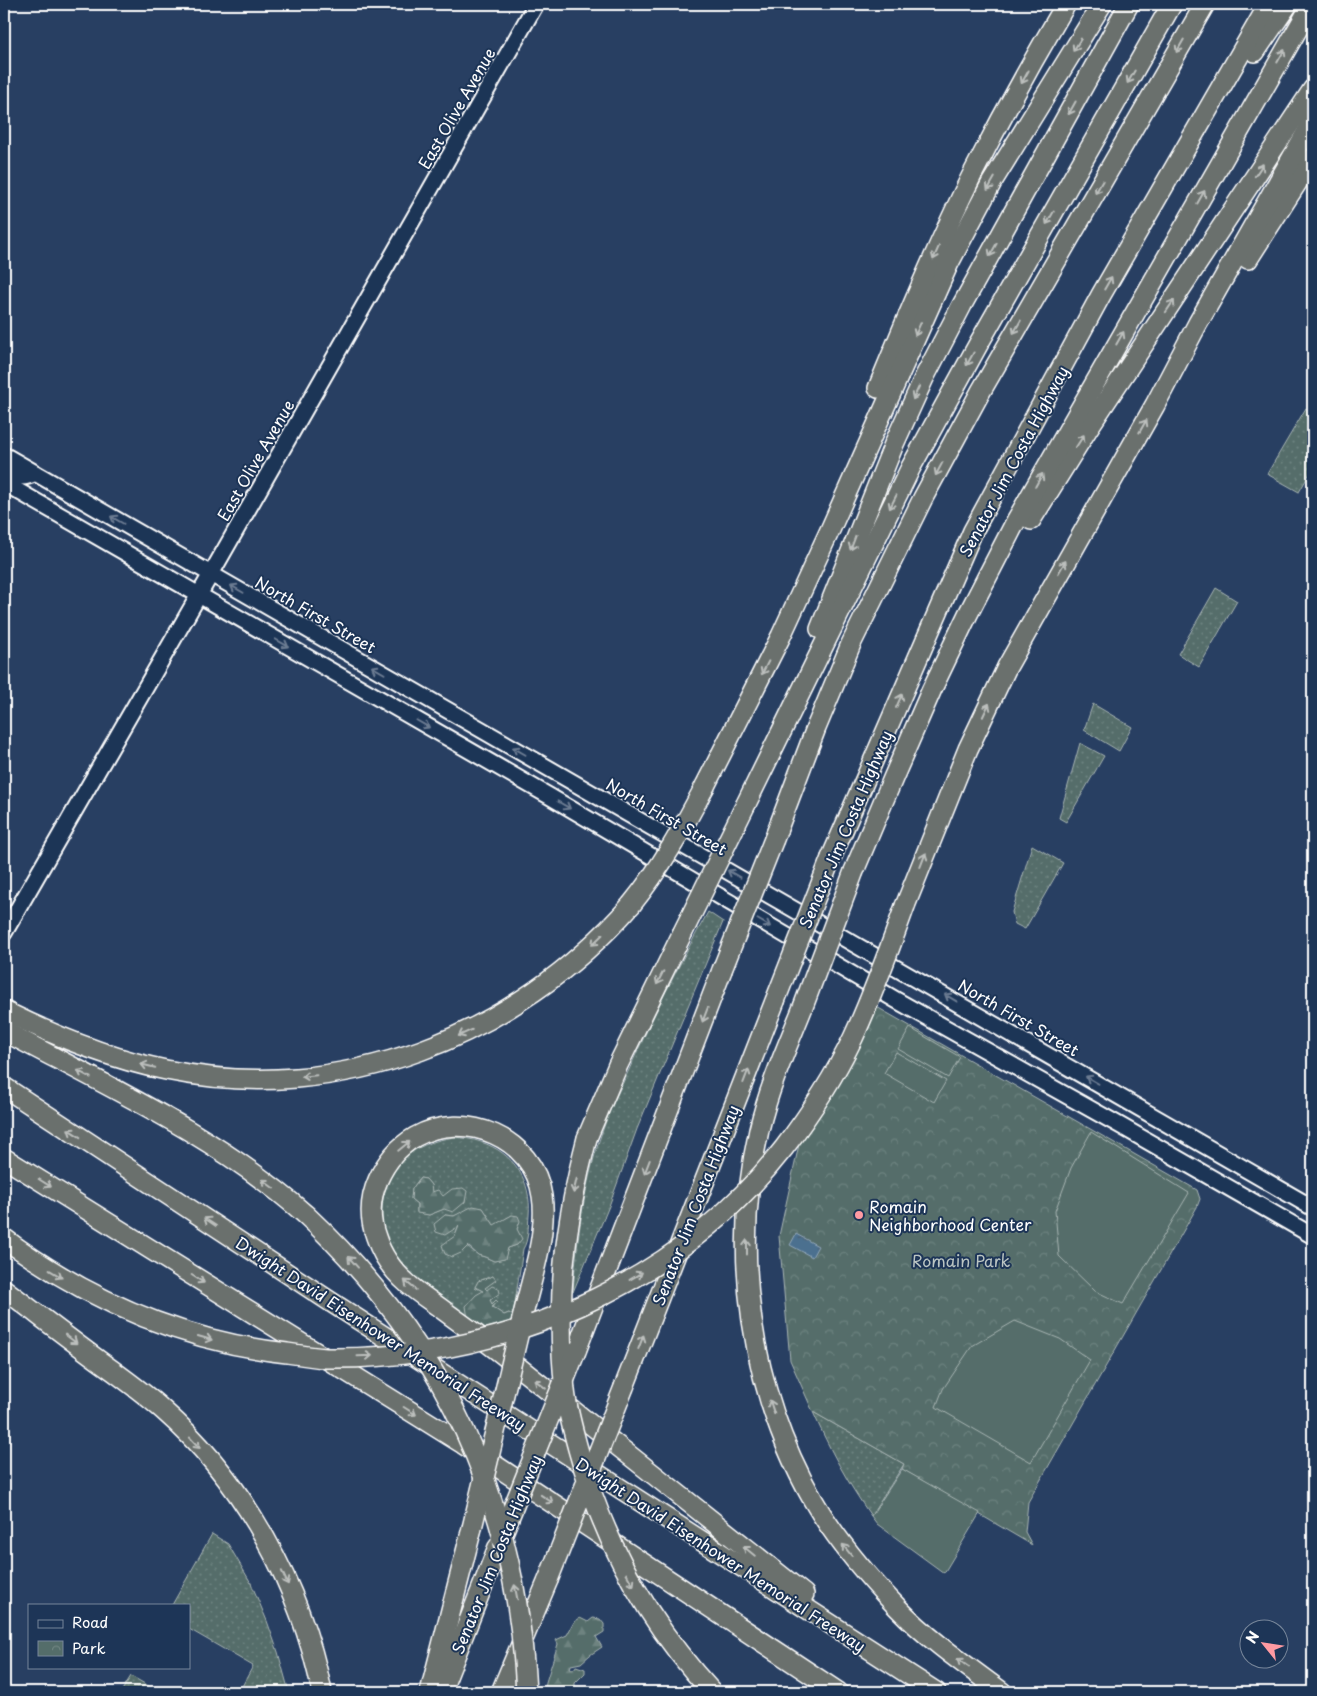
<svg xmlns="http://www.w3.org/2000/svg" width="1317" height="1696" viewBox="0 0 1317 1696" font-family="'Playpen Sans',sans-serif">
<defs>
<pattern id="grass-dots" width="8" height="8" patternUnits="userSpaceOnUse" patternTransform="scale(1.25)"><rect width="8" height="8" fill="#546d6a"/><path d="M2 2h.1M6 6h.1" fill="none" stroke="#6e8380" stroke-width="1.8" stroke-linecap="round"/></pattern>
<pattern id="forest-firs" width="22" height="20" patternUnits="userSpaceOnUse" patternTransform="scale(1.25)"><rect width="22" height="20" fill="#546d6a"/><path d="M5 1l3.5 6h-7zM16 11l3.5 6h-7z" fill="#6e8380"/></pattern>
<pattern id="park-crowns" width="20" height="18" patternUnits="userSpaceOnUse" patternTransform="scale(1.25)"><rect width="20" height="18" fill="#546d6a"/><path d="M2 6a3 3 0 1 1 6 0M12 15a3 3 0 1 1 6 0" fill="none" stroke="#6e8380"/></pattern>
<pattern id="water-ripples" width="26" height="14" patternUnits="userSpaceOnUse" patternTransform="scale(1.25)"><rect width="26" height="14" fill="#4c708f"/><path d="M2 4q2-2 4 0t4 0M15 11q2-2 4 0t4 0" fill="none" stroke="#4c5a67"/></pattern>
</defs>
<rect width="100%" height="100%" fill="#283f62"/>
<filter id="ink" filterUnits="userSpaceOnUse"><feTurbulence type="fractalNoise" baseFrequency=".02" numOctaves="2"/><feDisplacementMap in="SourceGraphic" scale="10" xChannelSelector="R" yChannelSelector="G"/><feConvolveMatrix kernelMatrix="1 2 1 2 8 2 1 2 1" color-interpolation-filters="sRGB"/></filter>
<g filter="url(#ink)">
<!-- grass -->
<g fill="url(#grass-dots)" stroke="#aab6b4" fill-rule="evenodd">
<path d="M1306,408L1313,412V468L1299,492L1267,474Z"/>
<path d="M1216,588L1237,601L1199,667L1178,654Z"/>
<path d="M1093,704L1132,727L1119,751L1084,730Z"/>
<path d="M1080,743L1104,756L1066,822L1059,818Z"/>
<path d="M1032,845L1063,863L1025,929L1015,924L1012,912Z"/>
<path d="M708,912L723,922L637,1129L609,1206L573,1292C577,1236 585,1177 605,1124C611,1106 620,1089 628,1072C652,1018 679,964 708,912Z"/>
<path d="M454,1137C463,1138 473,1139 481,1142C514,1153 532,1181 529,1215C528,1227 529,1239 523,1249L513,1316L509,1313L504,1315L492,1307L490,1300L499,1293L486,1290L485,1288L493,1276L478,1282L475,1287L483,1291L468,1319C446,1302 409,1278 394,1254C376,1226 378,1187 400,1162C413,1147 435,1140 454,1137ZM420,1178L426,1179L431,1185V1192L443,1196L444,1209L429,1215L417,1212V1204L411,1199L412,1189ZM483,1208L494,1226L512,1215L517,1229V1245L508,1248L504,1259L494,1261L485,1257L478,1255L467,1246L461,1253L455,1236L459,1225L445,1215L453,1216Z"/>
<path d="M813,1412L904,1464L871,1516C847,1482 830,1450 813,1412Z"/>
<path d="M212,1534L228,1544L251,1583L267,1621L278,1652L289,1692H239L253,1666L189,1629V1605H172Z"/>
<path d="M131,1676L159,1692H121Z"/>
</g>
<!-- forest -->
<g fill="url(#forest-firs)" stroke="#aab6b4">
<path d="M420,1178L426,1179L431,1185L432,1192L438,1190L443,1196L452,1189L463,1188L467,1191L465,1202L453,1212L444,1209L429,1215L417,1213V1204L411,1199L412,1189Z"/>
<path d="M473,1206L483,1208L494,1225L512,1215L518,1216L520,1221L517,1229L522,1239L517,1245L508,1248L505,1259L494,1261L485,1257L478,1255L468,1246L461,1253L452,1257L445,1254L442,1245L455,1236L459,1226L445,1235L436,1232L434,1224L445,1215L454,1216Z"/>
<path d="M493,1276L496,1280L485,1288L487,1290L492,1286L499,1289L500,1293L490,1300L492,1304L496,1300L498,1302L492,1307L504,1315L509,1313L513,1316L512,1321L483,1329L468,1319L466,1306L476,1295L483,1291L475,1287L478,1281Z"/>
<path d="M580,1618L588,1622L593,1618L600,1619L604,1624V1632L596,1637L602,1647L590,1655L581,1663L571,1665L570,1669H574L576,1666L585,1669V1673L575,1683V1689L573,1692H545L546,1682L558,1644L556,1640L567,1635L574,1622Z"/>
</g>
<!-- park -->
<path fill="url(#park-crowns)" stroke="#aab6b4" d="M875,1006L1197,1190L1200,1199L1197,1207L1028,1502L1025,1532L1032,1545L902,1469L904,1464L813,1412L790,1360L779,1236L800,1140Z"/>
<!-- pitch -->
<g fill="#546d6a" stroke="#aab6b4">
<path d="M910,1028L960,1057L948,1078L898,1049Z"/>
<path d="M896,1052L946,1081L934,1102L884,1073Z"/>
<path d="M1091,1132L1189,1193L1123,1304L1095,1291L1059,1256L1055,1211L1071,1168Z"/>
<path d="M1015,1321L1060,1339L1090,1360L1031,1462L936,1407L943,1389L972,1346Z"/>
<path d="M902,1469L980,1513L944,1573L877,1524L871,1516Z"/>
</g>
<!-- water -->
<path fill="url(#water-ripples)" stroke="#94a9bc" d="M796,1234L818,1246L812,1257L790,1245Z"/>
<g fill="none" stroke-linecap="round" stroke-linejoin="round">
<!-- secondary casing -->
<g stroke="#fff" stroke-width="19">
<g id="secondary">
<path d="M4,455L1313,1208"/>
<path d="M4,471C15,477 23,480 35,473"/>
<path d="M4,483L549,796L896,1000L1121,1126L1313,1236"/>
<path d="M4,933L211,574L536,4"/>
</g>
</g>
<!-- motorway casing -->
<g stroke="#fff" stroke-width="22">
<g id="motorway">
<path d="M1255,52L1288,4"/>
<path d="M1248,259L1313,158"/>
<path d="M878,388C907,317 937,246 971,177C1001,118 1033,60 1066,4"/>
<path d="M1031,520L1089,427L1313,89"/>
<path d="M820,629L894,444L924,378L962,305L1129,4"/>
<path d="M705,786L781,636L830,530L949,263L992,182L1102,4"/>
<path d="M746,804L911,467L979,343L1172,4"/>
<path d="M774,839L816,728L851,644L923,498L981,391L1205,4"/>
<path d="M831,858L973,531L1101,295L1269,4"/>
<path d="M854,871L894,776L932,689L968,614L1016,521L1312,4"/>
<path d="M905,906L968,749L1007,667L1155,405L1198,323L1313,121"/>
<path d="M803,1007C787,1047 769,1087 759,1130C731,1253 750,1390 813,1500C836,1540 866,1575 898,1608C929,1640 967,1666 1002,1692"/>
<path d="M4,1011C55,1036 110,1059 166,1070C341,1106 515,1037 631,905"/>
<path d="M4,1031C107,1086 217,1136 306,1215"/>
<path d="M4,1087L331,1302L936,1692"/>
<path d="M587,1138L618,1065L682,934"/>
<path d="M4,1158L463,1444L838,1692"/>
<path d="M4,1238L16,1247"/>
<path d="M4,1289C36,1313 68,1338 101,1362C122,1377 144,1393 163,1410C245,1482 301,1587 322,1692"/>
<path d="M523,1315C531,1280 548,1232 542,1196C534,1138 465,1109 415,1137C398,1147 386,1162 378,1180C370,1198 369,1218 376,1237C382,1256 393,1271 408,1284C418,1293 431,1301 443,1310C466,1327 490,1344 512,1362C609,1439 707,1517 804,1594"/>
<path d="M576,1351L722,970"/>
<path d="M624,1387L775,1001"/>
<path d="M430,1692L472,1528"/>
<path d="M441,1692L498,1547"/>
<path d="M501,1692L548,1580"/>
</g>
</g>
<!-- secondary -->
<use href="#secondary" stroke="#1d3557" stroke-width="15"/>
<!-- motorway -->
<use href="#motorway" stroke="#6a706d" stroke-width="19"/>
<!-- motorway-bridge casing -->
<g stroke="#fff" stroke-width="22" stroke-linecap="butt">
<g id="motorway-bridge">
<path d="M631,905C661,868 683,828 705,786"/>
<path d="M682,934L746,804"/>
<path d="M722,970L774,839"/>
<path d="M775,1001L831,858"/>
<path d="M803,1007L854,871"/>
<path d="M587,1138C565,1222 555,1303 565,1390C567,1410 573,1430 578,1449C603,1540 648,1623 712,1692"/>
<path d="M306,1215C445,1345 517,1502 526,1692"/>
<path d="M16,1247C97,1304 188,1342 287,1353C300,1355 313,1357 326,1358C501,1360 675,1287 784,1148C810,1114 834,1077 853,1038C873,995 889,950 905,906"/>
<path d="M472,1528L522,1319"/>
<path d="M501,1538L576,1351"/>
<path d="M548,1580L624,1387"/>
</g>
</g>
<!-- motorway-bridge -->
<use href="#motorway-bridge" stroke="#6a706d" stroke-width="19"/>
</g>
<!-- one-way arrows -->
<defs><path id="oneway-shaft" d="M-6 0H5M1.5-3L5.5 0L1.5 3" fill="none" stroke-width="1.6" stroke-linecap="round" stroke-linejoin="round" transform="scale(1.25)"/></defs>
<g stroke="#bcbfbd">
<use href="#oneway-shaft" transform="translate(1077 45) rotate(122)"/>
<use href="#oneway-shaft" transform="translate(1180 46) rotate(120)"/>
<use href="#oneway-shaft" transform="translate(1281 56) rotate(-60)"/>
<use href="#oneway-shaft" transform="translate(1025 77) rotate(119)"/>
<use href="#oneway-shaft" transform="translate(1131 77) rotate(120)"/>
<use href="#oneway-shaft" transform="translate(1072 108) rotate(119)"/>
<use href="#oneway-shaft" transform="translate(1259 170) rotate(-56)"/>
<use href="#oneway-shaft" transform="translate(991 184) rotate(120)"/>
<use href="#oneway-shaft" transform="translate(1099 187) rotate(120)"/>
<use href="#oneway-shaft" transform="translate(1201 197) rotate(-60)"/>
<use href="#oneway-shaft" transform="translate(1050 218) rotate(120)"/>
<use href="#oneway-shaft" transform="translate(993 250) rotate(119)"/>
<use href="#oneway-shaft" transform="translate(936 253) rotate(114)"/>
<use href="#oneway-shaft" transform="translate(1108 283) rotate(-60)"/>
<use href="#oneway-shaft" transform="translate(1170 306) rotate(-56)"/>
<use href="#oneway-shaft" transform="translate(1017 327) rotate(120)"/>
<use href="#oneway-shaft" transform="translate(918 329) rotate(114)"/>
<use href="#oneway-shaft" transform="translate(1120 338) rotate(-60)"/>
<use href="#oneway-shaft" transform="translate(970 359) rotate(119)"/>
<use href="#oneway-shaft" transform="translate(916 393) rotate(115)"/>
<use href="#oneway-shaft" transform="translate(1143 426) rotate(-60)"/>
<use href="#oneway-shaft" transform="translate(1080 441) rotate(-57)"/>
<use href="#oneway-shaft" transform="translate(939 469) rotate(118)"/>
<use href="#oneway-shaft" transform="translate(1039 480) rotate(-61)"/>
<use href="#oneway-shaft" transform="translate(893 502) rotate(117)"/>
<use href="#oneway-shaft" transform="translate(853 543) rotate(111)"/>
<use href="#oneway-shaft" transform="translate(1062 567) rotate(-60)"/>
<use href="#oneway-shaft" transform="translate(765 668) rotate(117)"/>
<use href="#oneway-shaft" transform="translate(899 701) rotate(-66)"/>
<use href="#oneway-shaft" transform="translate(986 710) rotate(-65)"/>
<use href="#oneway-shaft" transform="translate(923 860) rotate(-69)"/>
<use href="#oneway-shaft" transform="translate(597 940) rotate(136)"/>
<use href="#oneway-shaft" transform="translate(660 978) rotate(117)"/>
<use href="#oneway-shaft" transform="translate(705 1015) rotate(111)"/>
<use href="#oneway-shaft" transform="translate(465 1033) rotate(155)"/>
<use href="#oneway-shaft" transform="translate(148 1066) rotate(-166)"/>
<use href="#oneway-shaft" transform="translate(84 1074) rotate(-152)"/>
<use href="#oneway-shaft" transform="translate(309 1076) rotate(174)"/>
<use href="#oneway-shaft" transform="translate(746 1076) rotate(-69)"/>
<use href="#oneway-shaft" transform="translate(74 1133) rotate(-147)"/>
<use href="#oneway-shaft" transform="translate(404 1146) rotate(-39)"/>
<use href="#oneway-shaft" transform="translate(647 1167) rotate(111)"/>
<use href="#oneway-shaft" transform="translate(45 1183) rotate(32)"/>
<use href="#oneway-shaft" transform="translate(268 1184) rotate(-143)"/>
<use href="#oneway-shaft" transform="translate(575 1186) rotate(103)"/>
<use href="#oneway-shaft" transform="translate(210 1222) rotate(-146)"/>
<use href="#oneway-shaft" transform="translate(747 1247) rotate(-90)"/>
<use href="#oneway-shaft" transform="translate(353 1262) rotate(-132)"/>
<use href="#oneway-shaft" transform="translate(56 1274) rotate(31)"/>
<use href="#oneway-shaft" transform="translate(636 1276) rotate(-31)"/>
<use href="#oneway-shaft" transform="translate(198 1279) rotate(32)"/>
<use href="#oneway-shaft" transform="translate(410 1285) rotate(-140)"/>
<use href="#oneway-shaft" transform="translate(205 1338) rotate(16)"/>
<use href="#oneway-shaft" transform="translate(71 1339) rotate(37)"/>
<use href="#oneway-shaft" transform="translate(641 1342) rotate(-69)"/>
<use href="#oneway-shaft" transform="translate(365 1356) rotate(-2)"/>
<use href="#oneway-shaft" transform="translate(540 1384) rotate(-142)"/>
<use href="#oneway-shaft" transform="translate(772 1407) rotate(-108)"/>
<use href="#oneway-shaft" transform="translate(410 1411) rotate(32)"/>
<use href="#oneway-shaft" transform="translate(195 1443) rotate(47)"/>
<use href="#oneway-shaft" transform="translate(547 1499) rotate(34)"/>
<use href="#oneway-shaft" transform="translate(847 1550) rotate(-129)"/>
<use href="#oneway-shaft" transform="translate(749 1551) rotate(-141)"/>
<use href="#oneway-shaft" transform="translate(285 1578) rotate(65)"/>
<use href="#oneway-shaft" transform="translate(630 1580) rotate(60)"/>
<use href="#oneway-shaft" transform="translate(516 1592) rotate(-101)"/>
<use href="#oneway-shaft" transform="translate(963 1663) rotate(-144)"/>
</g>
<g stroke="#6c7c92">
<use href="#oneway-shaft" transform="translate(117 520) rotate(-150)"/>
<use href="#oneway-shaft" transform="translate(237 589) rotate(-150)"/>
<use href="#oneway-shaft" transform="translate(282 643) rotate(30)"/>
<use href="#oneway-shaft" transform="translate(378 670) rotate(-150)"/>
<use href="#oneway-shaft" transform="translate(423 724) rotate(30)"/>
<use href="#oneway-shaft" transform="translate(519 751) rotate(-150)"/>
<use href="#oneway-shaft" transform="translate(564 805) rotate(30)"/>
<use href="#oneway-shaft" transform="translate(734 874) rotate(-150)"/>
<use href="#oneway-shaft" transform="translate(764 923) rotate(30)"/>
<use href="#oneway-shaft" transform="translate(951 998) rotate(-149)"/>
<use href="#oneway-shaft" transform="translate(1092 1080) rotate(-150)"/>
</g>
</g>
<!-- markers -->
<circle fill="#ff9aa2" stroke="#1d3557" stroke-width="2" cx="859" cy="1215" r="5"/>
<g text-anchor="middle" dominant-baseline="central" stroke-width="4" stroke-linejoin="round" paint-order="stroke">
<!-- street labels -->
<g font-size="16" fill="#fff" stroke="#1d3557">
<text transform="translate(456 108) rotate(-60)">East Olive Avenue</text>
<text transform="translate(255 460) rotate(-60)">East Olive Avenue</text>
<text transform="translate(1013 461) rotate(-62)">Senator Jim Costa Highway</text>
<text transform="translate(316 614) rotate(30)">North First Street</text>
<text transform="translate(667 816) rotate(30)">North First Street</text>
<text transform="translate(845 829) rotate(-67)">Senator Jim Costa Highway</text>
<text transform="translate(1019 1017) rotate(30)">North First Street</text>
<text transform="translate(695 1205) rotate(-69)">Senator Jim Costa Highway</text>
<text transform="translate(381 1333) rotate(33)">Dwight David Eisenhower Memorial Freeway</text>
<text transform="translate(496 1554) rotate(-68)">Senator Jim Costa Highway</text>
<text transform="translate(721 1554) rotate(33)">Dwight David Eisenhower Memorial Freeway</text>
</g>
<!-- poi labels -->
<g font-size="16" fill="#fff" stroke="#1d3557" text-anchor="start">
<text x="869" y="1206">Romain<tspan x="869" dy="18">Neighborhood Center</tspan></text>
</g>
<!-- park labels -->
<g font-size="16" fill="#bbc5c3" stroke="#1d3557">
<text x="961" y="1260">Romain Park</text>
</g>
</g>
<!-- margin -->
<rect width="1317" height="1696" fill="none" stroke="#1d3557" stroke-width="20"/>
<rect x="10" y="10" width="1297" height="1676" fill="none" stroke="#fff" stroke-width="2" filter="url(#ink)"/>
<!-- legend -->
<rect x="28" y="1604" width="162" height="65" fill="#1d3557" stroke="#77869a"/>
<rect x="38" y="1620" width="25" height="8" fill="#1d3557" stroke="#77869a"/>
<text x="72" y="1628" font-size="15" fill="#ffffff">Road</text>
<rect x="38" y="1641" width="25" height="15" fill="url(#park-crowns)" stroke="#77869a"/>
<text x="72" y="1654" font-size="15" fill="#ffffff">Park</text>
<!-- north arrow -->
<g transform="translate(1264 1644) rotate(300)"><circle r="24" fill="#1d3557" stroke="#77869a"/>
<path d="M0-4L9 19L0 12L-9 19Z" fill="#ff9aa2"/>
<text y="-8" font-size="14" font-weight="bold" text-anchor="middle" fill="#ffffff">N</text>
</g>
</svg>
